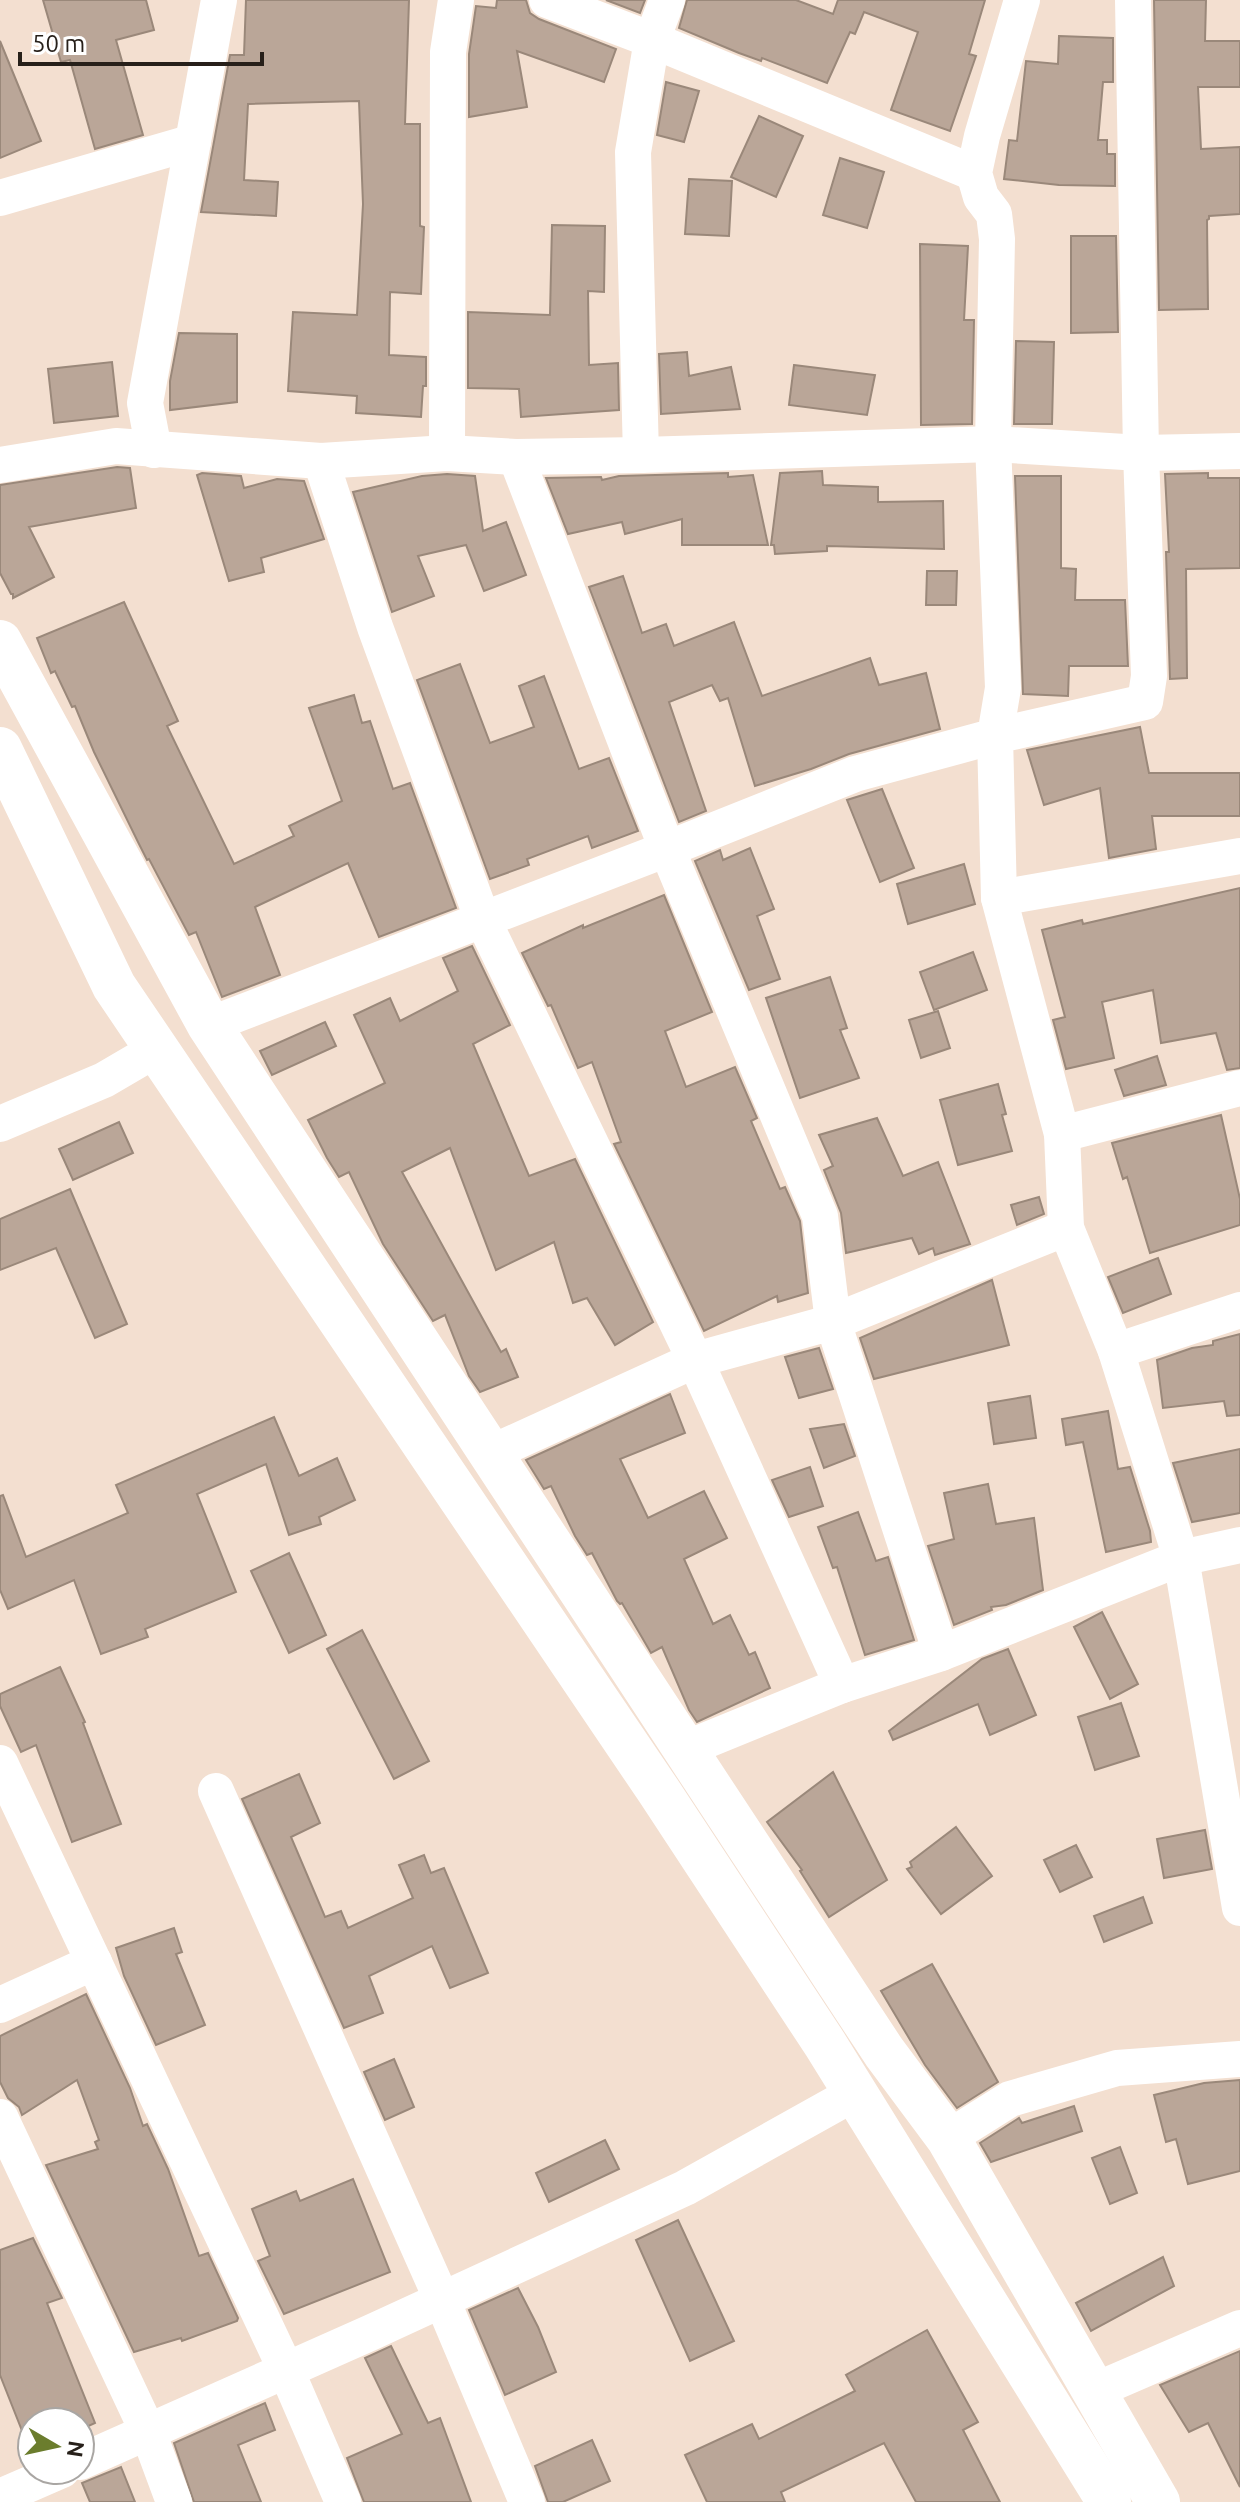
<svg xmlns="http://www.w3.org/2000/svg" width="1240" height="2502" viewBox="0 0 1240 2502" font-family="Ubuntu,sans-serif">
<rect width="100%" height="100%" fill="#f3dfd0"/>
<!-- building -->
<g fill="#baa698" stroke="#9a887a" stroke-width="2">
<path d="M43,0H146L154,30L116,40L143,135L95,149L70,60L61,62Z"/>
<path d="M246,0H409L405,124H420V226L424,227L421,294L390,292L389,355L426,357V386H423L421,417L356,413L357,396L288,391L293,312L357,315L363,204L359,101L248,104L244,180L278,182L276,216L201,212L230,55H244Z"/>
<path d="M497,0H526L530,13L539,19L616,49L604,82L517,51L527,107L469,117V54L476,6L496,8Z"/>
<path d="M606,0H645L640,13Z"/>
<path d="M687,0H796L833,14L838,0H985L969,54L976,56L950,131L891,110L918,32L864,12L855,34L850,32L827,83L762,58L761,61L739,53L679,28Z"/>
<path d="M1154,0H1206L1205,41H1240V87H1198L1201,149L1240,147V214L1209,216V219L1207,220L1208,309L1159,310Z"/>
<path d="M1059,36L1113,38V82H1103L1098,140H1107V154H1115V186L1059,185L1004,179L1009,140L1017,141L1026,61L1058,64Z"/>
<path d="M0,41L41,141L0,158Z"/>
<path d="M666,82L699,91L684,142L657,135Z"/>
<path d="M759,116L803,136L776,197L731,177Z"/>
<path d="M840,158L884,172L867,228L823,215Z"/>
<path d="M689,179L732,181L729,236L685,234Z"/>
<path d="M552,225L605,226L604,292L588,291L589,365L618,363L619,410L521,417L519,389L468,388V312L550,315Z"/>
<path d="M1071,236H1116L1118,332L1071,333Z"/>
<path d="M920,244L968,246L964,320H974L972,424L921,425Z"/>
<path d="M179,333L237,334V402L170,410V381Z"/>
<path d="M1016,341L1054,342L1052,424H1014Z"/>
<path d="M687,352L689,376L731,367L740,409L661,414L659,354Z"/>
<path d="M112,362L118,416L54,423L48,369Z"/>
<path d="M794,365L875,375L867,415L789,405Z"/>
<path d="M117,467L130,468L136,508L29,527L54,577L13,598V594H11L0,573V485Z"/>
<path d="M822,471L823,485L878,487V502L943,501L944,549L827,546V551L775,554L774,545H771L780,473Z"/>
<path d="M202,473L241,476L244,488L277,479L304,481L324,539L261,558L264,572L229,581L197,475Z"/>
<path d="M728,473V477L753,475L768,545H682V519L625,534L622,522L568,534L546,478L601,477L602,480L619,476Z"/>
<path d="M1208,473V478H1240V568L1186,569L1187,678L1170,679L1166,552H1169L1165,474Z"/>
<path d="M447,474L475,476L483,531L506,522L526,575L484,591L466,545L418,556L434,596L392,612L353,492L422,476Z"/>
<path d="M1015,476H1061V568L1076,569L1075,600H1125L1128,666H1069L1068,696L1023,694Z"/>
<path d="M927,571H957L956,605H926Z"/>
<path d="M623,576L642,633L666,624L674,646L734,622L762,696L870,658L879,685L926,673L940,729L849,754L811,769L755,786L728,698L720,701L712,685L669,702L706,811L679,822L589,587Z"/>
<path d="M124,602L178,721L167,726L234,864L294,836L289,826L342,801L309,708L354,695L362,723L370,721L393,789L410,783L456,908L379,937L348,863L255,907L280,975L222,997L196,932L189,935L149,859L147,860L138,842L94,752L75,706L72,707L55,671L51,673L37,638Z"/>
<path d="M460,664L490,743L534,727L519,686L544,676L579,769L609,758L638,831L592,848L588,836L527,859L529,865L490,879L417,680Z"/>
<path d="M1140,727L1149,773H1240V816H1152L1156,849L1109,858L1100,788L1044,805L1027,750Z"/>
<path d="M882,789L914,868L880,882L847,800Z"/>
<path d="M750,848L774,909L757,916L780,979L749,990L695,861L720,850L723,860Z"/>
<path d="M964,864L975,904L908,924L897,884Z"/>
<path d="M1240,888V1068L1227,1070L1216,1033L1161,1043L1153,990L1102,1002L1114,1058L1066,1069L1053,1020L1065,1017L1042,930L1082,920L1083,924Z"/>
<path d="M664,895L712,1012L665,1031L686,1087L735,1067L757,1118L751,1121L780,1189L785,1187L800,1221L808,1293L778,1302L777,1296L704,1331L614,1144L621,1142L592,1062L578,1068L551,1005L548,1006L522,953L583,925V928Z"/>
<path d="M472,946L510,1025L473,1044L529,1176L575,1159L653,1322L615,1345L587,1298L573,1303L554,1242L496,1270L450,1148L402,1172L501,1352L506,1349L518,1377L480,1392L469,1376L445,1315L433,1321L383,1244L349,1172L339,1177L327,1158L308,1120L385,1083L354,1015L390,998L400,1021L458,991L443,958Z"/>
<path d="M973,952L987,990L934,1010L920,972Z"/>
<path d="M830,977L847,1028L840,1030L859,1078L800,1098L766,998Z"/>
<path d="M938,1011L950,1048L921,1058L909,1020Z"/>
<path d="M325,1022L336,1046L272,1075L260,1051Z"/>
<path d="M1157,1056L1166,1085L1124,1096L1115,1070Z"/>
<path d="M998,1084L1006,1114L1002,1115L1012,1151L958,1165L940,1100Z"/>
<path d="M1221,1115L1240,1199V1225L1150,1253L1127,1177L1123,1179L1112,1143Z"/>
<path d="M877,1118L903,1176L938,1162L970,1244L935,1255L933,1248L919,1254L912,1238L846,1253L841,1213L824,1170L833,1166L819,1135Z"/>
<path d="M119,1122L133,1153L73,1180L59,1149Z"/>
<path d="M70,1189L127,1324L95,1338L56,1248L0,1270V1219Z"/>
<path d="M1039,1197L1044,1214L1017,1225L1011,1205Z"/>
<path d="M1158,1258L1171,1294L1123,1313L1108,1277Z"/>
<path d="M992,1280L1009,1345L874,1379L860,1338Z"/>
<path d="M1240,1334V1415L1227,1416L1224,1401L1163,1408L1157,1360L1192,1348L1213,1345V1341Z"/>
<path d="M819,1348L833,1389L799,1398L785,1357Z"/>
<path d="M670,1394L685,1433L620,1459L648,1518L704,1491L727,1538L684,1559L713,1624L730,1615L749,1655L755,1652L770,1688L697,1722L689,1710L662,1647L651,1653L622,1603L620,1604L617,1601L592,1553L587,1555L575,1536L551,1486L544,1489L526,1460Z"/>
<path d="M1030,1396L1036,1438L994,1444L988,1403Z"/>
<path d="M1108,1411L1118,1469L1130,1467L1150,1531L1151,1542L1106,1552L1083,1442L1066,1445L1062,1419Z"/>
<path d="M274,1417L299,1476L337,1458L355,1500L319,1517L321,1524L289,1535L266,1464L197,1494L236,1592L145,1629L148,1637L101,1654L74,1580L8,1609L0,1590V1496L3,1495L26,1557L128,1513L116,1485Z"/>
<path d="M844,1424L855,1456L824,1468L810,1429Z"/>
<path d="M1240,1449V1513L1192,1522L1173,1463Z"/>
<path d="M810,1467L823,1506L789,1517L772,1480Z"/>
<path d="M988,1484L996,1524L1034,1518L1043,1590L1006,1605L991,1607L992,1610L954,1625L928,1546L954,1539L944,1493Z"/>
<path d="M858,1512L876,1561L888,1557L914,1640L865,1655L837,1567L833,1568L818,1527Z"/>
<path d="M289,1553L326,1635L289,1653L251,1571Z"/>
<path d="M1102,1612L1138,1684L1110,1699L1074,1627Z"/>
<path d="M362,1630L429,1761L394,1779L327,1649Z"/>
<path d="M1008,1649L1036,1715L990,1735L978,1704L893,1740L889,1731L982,1659Z"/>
<path d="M60,1667L85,1722L83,1723L121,1824L72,1842L36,1745L21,1752L0,1706V1694Z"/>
<path d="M1121,1703L1139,1756L1095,1770L1078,1717Z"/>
<path d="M833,1772L887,1880L829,1917L800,1871L802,1870L767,1822Z"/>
<path d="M299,1774L320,1823L291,1837L325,1917L341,1911L348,1928L413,1898L399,1865L424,1855L431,1873L444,1868L488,1973L450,1988L432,1946L369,1976L383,2013L344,2028L242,1799Z"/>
<path d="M956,1827L992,1876L941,1914L907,1869L912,1867L910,1862Z"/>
<path d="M1205,1830L1212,1869L1164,1878L1157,1839Z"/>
<path d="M1076,1845L1092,1877L1060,1892L1044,1860Z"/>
<path d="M1143,1897L1152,1923L1104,1942L1094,1916Z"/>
<path d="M174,1928L182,1952L176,1954L205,2025L156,2045L124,1976L116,1948Z"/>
<path d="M932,1964L998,2082L957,2108L925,2065L881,1991Z"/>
<path d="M86,1994L130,2088L143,2126L147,2124L168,2169L199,2256L208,2253L238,2318L237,2321L182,2341L181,2338L134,2352L46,2165L98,2149L95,2142L99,2140L77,2080L22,2115L19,2107L8,2098L0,2082V2036Z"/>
<path d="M394,2059L414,2107L385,2120L364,2072Z"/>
<path d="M1240,2080V2171L1188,2184L1176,2139L1166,2142L1154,2095L1204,2083Z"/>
<path d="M1074,2106L1082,2131L991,2162L980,2143L1019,2118L1022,2123Z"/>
<path d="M605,2140L619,2169L549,2202L536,2173Z"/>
<path d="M1120,2147L1137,2193L1110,2204L1092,2158Z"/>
<path d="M353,2179L390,2272L284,2314L258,2261L270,2256L252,2209L296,2191L300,2201Z"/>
<path d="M678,2220L734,2341L690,2361L636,2240Z"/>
<path d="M33,2238L62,2298L47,2303L95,2423L80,2430V2422H32L30,2451L0,2375V2250Z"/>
<path d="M1163,2257L1174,2286L1091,2331L1076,2303Z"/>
<path d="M518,2288L538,2327L556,2372L505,2395L469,2310Z"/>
<path d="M927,2330L978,2422L963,2430L1000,2502H916L884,2443L781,2492L785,2502H707L685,2455L752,2424L759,2439L855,2391L846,2375Z"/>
<path d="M391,2346L428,2423L440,2418L471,2502H364L347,2458L402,2434L365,2358Z"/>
<path d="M1240,2351V2487L1208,2423L1189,2432L1160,2385Z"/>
<path d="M265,2403L275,2430L238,2445L261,2502H194L174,2443Z"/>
<path d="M592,2440L610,2481L563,2502H548L535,2466Z"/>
<path d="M121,2467L135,2502H90L82,2483Z"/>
</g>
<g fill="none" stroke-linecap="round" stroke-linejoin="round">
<!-- minor -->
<g stroke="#fff" stroke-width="36">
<path d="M547,0L652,40L974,173"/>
<path d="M1133,0L1141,453L1149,676L1145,702L995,736L999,898L1062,1134L1066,1228L1116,1351L1181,1558L1240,1908"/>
<path d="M0,198L193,142"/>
<path d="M154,450L145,403L219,0"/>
<path d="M447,453L448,52L456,0"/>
<path d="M641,455L633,152L652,40L667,0"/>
<path d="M516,457L667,849L820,1216L833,1322L941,1653"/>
<path d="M321,461L375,627L482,918L695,1360L842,1685"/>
<path d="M0,465L116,446L321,461L447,453L516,457L641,455L993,444L1141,453L1240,451"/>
<path d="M999,898L1240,856"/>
<path d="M209,1025L667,849L855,774L995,736L1003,688L993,444L997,239L994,214L981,197L974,173L982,136L1022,0"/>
<path d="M0,1124L104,1080L157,1049"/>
<path d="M1062,1134L1240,1088"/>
<path d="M1116,1351L1240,1310"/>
<path d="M491,1453L695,1360L833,1322L1066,1228"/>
<path d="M685,1749L842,1685L941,1653L1181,1558L1240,1545"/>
<path d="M0,1763L286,2370L343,2502"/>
<path d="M216,1791L442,2300L527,2502"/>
<path d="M0,2005L94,1962"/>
<path d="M0,2117L148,2432L174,2502"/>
<path d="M948,2138L1010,2099L1117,2068L1240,2059"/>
<path d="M1094,2391L1240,2328"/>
<path d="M80,2462L372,2332L685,2188L855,2093"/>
<path d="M0,2497L62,2470"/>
</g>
<!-- trunk -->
<g stroke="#fff" stroke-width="44">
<path d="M0,642L209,1025L884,2052L948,2138L1158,2502"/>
<path d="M0,749L114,986L658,1790L825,2044L1109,2502"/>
</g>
</g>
<!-- north arrow -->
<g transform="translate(56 2446) rotate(99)"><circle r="38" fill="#ffffff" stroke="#a9a6a3" stroke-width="2"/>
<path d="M0-6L14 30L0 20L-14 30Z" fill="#6b7d2d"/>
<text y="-12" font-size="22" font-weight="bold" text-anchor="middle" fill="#27201a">N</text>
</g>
<!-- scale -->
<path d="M20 52v12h242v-12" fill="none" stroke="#27201a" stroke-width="4"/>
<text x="32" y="52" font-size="24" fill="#27201a" stroke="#ffffff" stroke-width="6" paint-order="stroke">50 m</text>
</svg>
